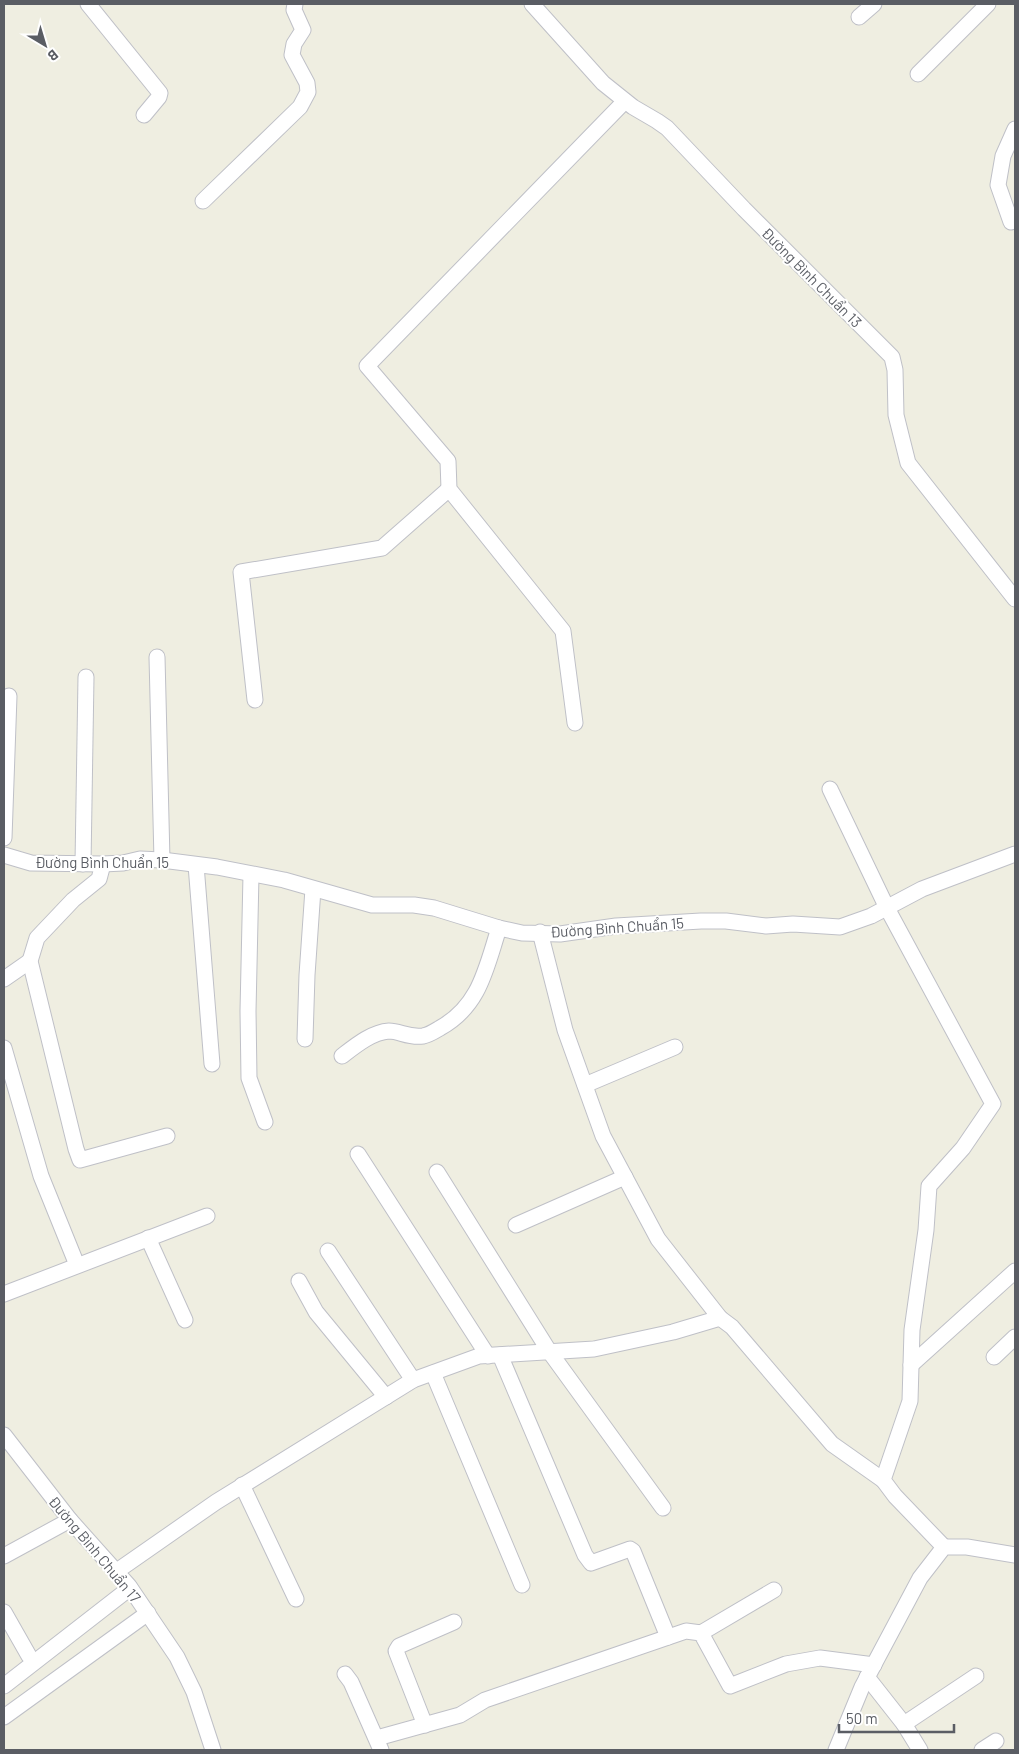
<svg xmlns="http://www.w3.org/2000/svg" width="1019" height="1754" viewBox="0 0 1019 1754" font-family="Barlow,sans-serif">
<rect width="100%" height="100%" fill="#efeee1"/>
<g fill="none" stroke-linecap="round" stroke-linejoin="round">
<!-- minor casing -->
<g stroke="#bfc0c7" stroke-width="17">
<g id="minor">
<path d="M88,4L160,93L159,97L144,115"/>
<path d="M532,4L603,83L633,107L657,121L667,128L744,209L892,357L895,370L896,415L908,463L1015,599"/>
<path d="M859,17L874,4"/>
<path d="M918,74L988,4"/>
<path d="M203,201L300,107L308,92L307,83L292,55L294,44L303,30L294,10L295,4"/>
<path d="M1011,222L998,185L1003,156L1015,129"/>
<path d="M157,657L162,860"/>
<path d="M255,700L241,572L382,548L449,489"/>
<path d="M575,723L563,631L449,489L448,461L367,366L625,101"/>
<path d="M830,789L887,908L993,1104L963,1148L929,1186L926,1230L912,1330L910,1401L883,1480L895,1496L944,1547"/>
<path d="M4,838L9,696"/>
<path d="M4,855L31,863L103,864L123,863L140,859L162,860L217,867L284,880L372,905H414L434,908L499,928L522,933L560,934L616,926L701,921H726L766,926L793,924L840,927L871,916L922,889L1015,854"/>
<path d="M83,864L86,677"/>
<path d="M103,864L99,879L73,900L37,938L30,961L76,1149L80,1160L167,1136"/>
<path d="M196,865L212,1064"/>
<path d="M251,875L248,1011L249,1078L265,1122"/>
<path d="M540,932L565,1030L603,1136L658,1239L720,1318"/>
<path d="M4,979L30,961"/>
<path d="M305,1039L307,975L313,889"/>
<path d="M4,1048L41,1176L77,1265"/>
<path d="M342,1056C355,1046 372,1032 389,1031C400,1031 408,1038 423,1036C429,1035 435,1031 440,1028C480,1006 486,968 499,928"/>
<path d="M585,1085L675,1047"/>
<path d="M358,1154L488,1356"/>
<path d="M437,1172L549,1351L663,1508"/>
<path d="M516,1225L625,1177"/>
<path d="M148,1238L185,1320"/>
<path d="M328,1251L413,1380"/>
<path d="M299,1281L316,1312L386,1397"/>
<path d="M4,1294L207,1216"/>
<path d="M500,1355L585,1555L591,1563L630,1549L633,1551L668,1637"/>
<path d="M994,1357L1015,1337"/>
<path d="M911,1365L1015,1271"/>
<path d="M433,1373L522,1585"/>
<path d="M4,1435L70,1520L129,1586L177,1657L194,1692L213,1750"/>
<path d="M242,1485L296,1599"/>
<path d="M4,1556L70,1520"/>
<path d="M117,1571L216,1502L413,1380L479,1356L594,1349L673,1332L720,1318L732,1327L832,1444L883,1480"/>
<path d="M4,1612L29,1656"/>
<path d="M701,1633L774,1590"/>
<path d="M345,1674L351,1682L381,1750"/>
<path d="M867,1677L904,1724L920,1750"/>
<path d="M4,1686L130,1588"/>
<path d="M4,1717L148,1613"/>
<path d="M904,1724L976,1676"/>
<path d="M425,1725L396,1651L399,1646L454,1622"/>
<path d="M377,1738L460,1715L485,1700L686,1631L701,1633L730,1686L786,1664L820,1658L874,1665"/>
<path d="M836,1750L862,1687L920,1578L944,1547H967L1015,1555"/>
<path d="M982,1750L996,1741"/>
</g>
</g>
<!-- minor -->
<use href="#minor" stroke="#fff" stroke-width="15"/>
</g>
<g text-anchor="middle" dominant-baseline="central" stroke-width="4" stroke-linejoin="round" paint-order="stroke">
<!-- street labels -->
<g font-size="15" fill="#5a5d64" stroke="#fff">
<text transform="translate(812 277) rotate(45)">Đường Bình Chuẩn 13</text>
<text x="102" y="862">Đường Bình Chuẩn 15</text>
<text transform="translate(617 927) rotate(-4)">Đường Bình Chuẩn 15</text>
<text transform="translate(95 1549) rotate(50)">Đường Bình Chuẩn 17</text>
</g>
</g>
<!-- border -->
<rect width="1019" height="1754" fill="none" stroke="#5a5d64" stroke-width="10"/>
<!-- north arrow -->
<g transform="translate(45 45) rotate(142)" stroke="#ffffff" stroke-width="4" paint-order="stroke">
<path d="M0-4L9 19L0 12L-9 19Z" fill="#5a5d64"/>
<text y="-8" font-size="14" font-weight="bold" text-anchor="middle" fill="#5a5d64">B</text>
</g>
<!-- scale -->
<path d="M839 1724v8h115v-8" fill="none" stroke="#5a5d64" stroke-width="2.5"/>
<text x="846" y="1724" font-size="15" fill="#5a5d64" stroke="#ffffff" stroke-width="4" paint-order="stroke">50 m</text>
</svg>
